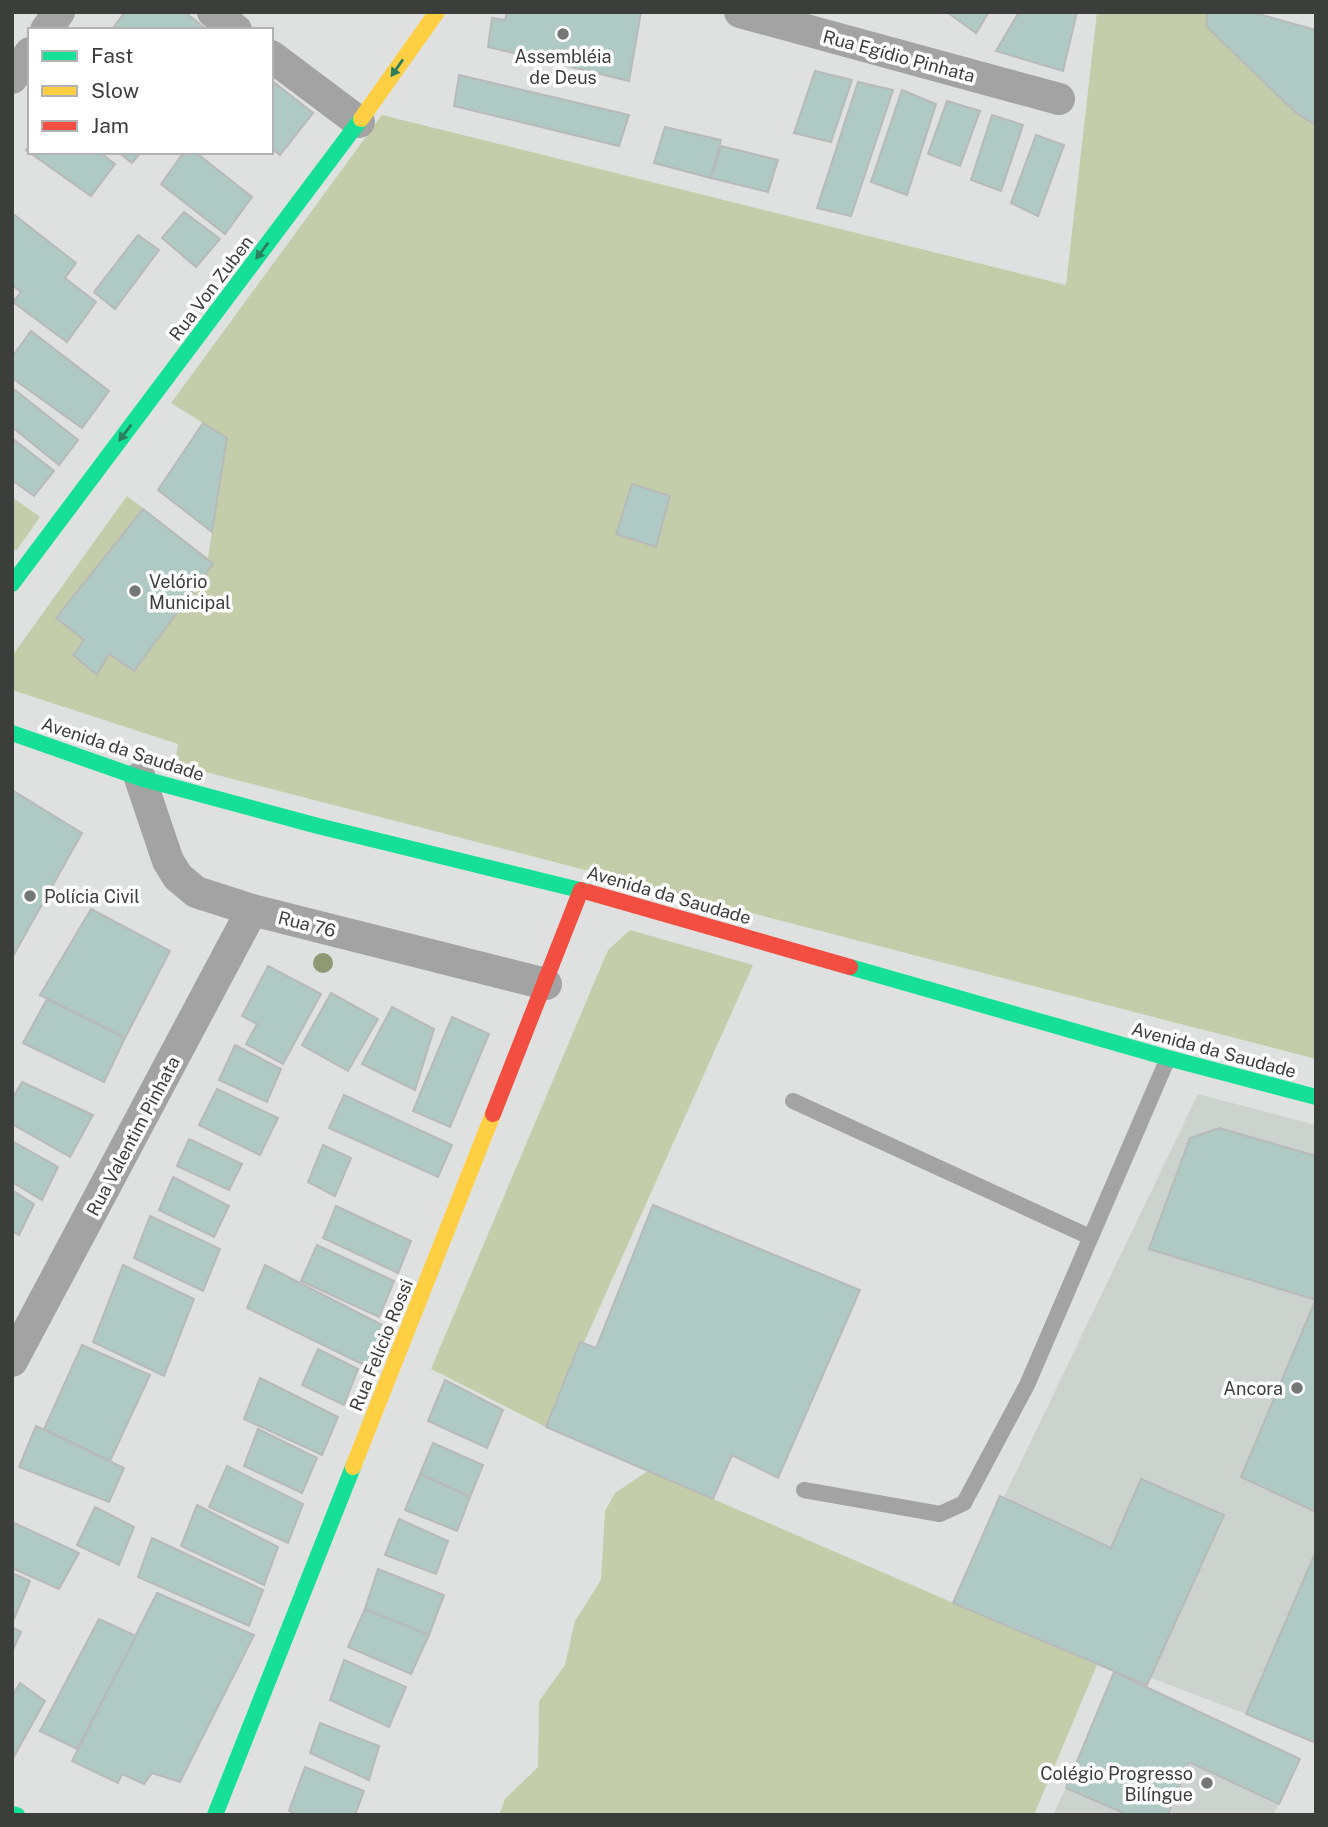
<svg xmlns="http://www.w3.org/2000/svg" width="1328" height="1827" viewBox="0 0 1328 1827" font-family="'Public Sans',sans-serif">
<rect width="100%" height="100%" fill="#dee1df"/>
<!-- built -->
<g fill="#ccd3cf">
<path d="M1198,1094L1316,1125V1743L1246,1714L953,1603Z"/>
<path d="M1189,1762L1279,1804L1273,1815H1168Z"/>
<path d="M1066,1788L1128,1815H1053Z"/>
</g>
<!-- green -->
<g fill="#c4cda9">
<path d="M1097,12H1208L1206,26L1296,113L1316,125V1059L175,764L178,744L12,690V656L127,496L208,558L227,438L171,403L382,115L1066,285Z"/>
<path d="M12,497L40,517L16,551L12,548Z"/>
<path d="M630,930L753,965L546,1427L431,1369L608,950Z"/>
<path d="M648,1471L1097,1665L1034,1815H499L505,1799L538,1767L539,1701L565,1665L575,1621L601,1580L605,1511L615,1493Z"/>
</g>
<!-- building -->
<g fill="#afc9c4" stroke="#b8bab9" stroke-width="2">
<path d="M125,12H185L207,30H115L113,28Z"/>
<path d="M507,12H641L629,81L488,47L492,18L505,20Z"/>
<path d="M947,12H989L976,33Z"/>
<path d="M1019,12H1077L1063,71L996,51Z"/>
<path d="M1208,12H1251L1316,30V125L1296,113L1206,26Z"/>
<path d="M815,71L852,80L831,142L794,133Z"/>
<path d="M459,75L629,115L619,146L454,106Z"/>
<path d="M271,80L313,113L280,155L271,148Z"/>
<path d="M858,82L893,90L851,216L817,208Z"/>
<path d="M902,90L936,104L907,195L871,182Z"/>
<path d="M947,101L980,111L960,166L928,154Z"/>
<path d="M992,115L1023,125L1001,191L971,180Z"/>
<path d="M665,127L721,140L711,178L654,163Z"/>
<path d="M1036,135L1064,145L1038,216L1011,203Z"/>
<path d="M30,145V152H99L115,164L91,196L26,150Z"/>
<path d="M721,146L778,160L768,192L711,178Z"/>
<path d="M118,152H141L132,163Z"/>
<path d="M184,152H195L252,197L225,234L161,184Z"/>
<path d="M184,212L220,239L196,267L162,238Z"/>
<path d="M12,213L76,263L65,278L96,302L67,342L13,302L21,292L12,285Z"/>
<path d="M138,235L159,250L115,309L94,292Z"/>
<path d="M31,331L109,391L82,428L12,378V357Z"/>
<path d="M15,390L78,440L59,465L12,427V394Z"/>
<path d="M203,423L227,438L212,532L158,490Z"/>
<path d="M12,438L54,471L34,496L12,480Z"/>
<path d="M632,484L670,496L656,547L616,534Z"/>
<path d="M143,509L213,564L134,671L109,654L97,675L73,655L84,640L56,618Z"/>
<path d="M12,790L82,833L12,958Z"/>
<path d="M91,909L170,951L125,1038L40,995Z"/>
<path d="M268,966L321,994L283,1064L246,1044L257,1024L242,1016Z"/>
<path d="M331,993L378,1019L348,1071L302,1045Z"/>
<path d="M47,999L125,1038L104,1082L23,1043Z"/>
<path d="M392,1007L434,1029L415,1090L362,1064Z"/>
<path d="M452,1017L489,1034L450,1127L413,1111Z"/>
<path d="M235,1045L281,1069L267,1102L219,1080Z"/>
<path d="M22,1082L93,1115L70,1157L12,1124V1099Z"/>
<path d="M217,1089L278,1118L260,1155L199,1125Z"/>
<path d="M344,1095L452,1145L438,1177L329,1128Z"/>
<path d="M1219,1128L1316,1156V1300L1149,1249L1190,1138Z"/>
<path d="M189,1139L242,1164L229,1190L177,1166Z"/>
<path d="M12,1141L58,1167L42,1200L12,1182Z"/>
<path d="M323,1145L351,1158L335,1196L308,1182Z"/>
<path d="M173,1177L229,1206L214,1237L159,1210Z"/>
<path d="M12,1190L34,1204L19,1235L12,1231Z"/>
<path d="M653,1205L860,1290L778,1478L732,1455L713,1499L546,1427L580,1342L596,1348Z"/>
<path d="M336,1206L411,1241L398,1273L323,1238Z"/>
<path d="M150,1216L220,1249L203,1291L134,1258Z"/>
<path d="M317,1245L394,1281L379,1317L301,1281Z"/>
<path d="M123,1265L194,1299L164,1376L93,1342Z"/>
<path d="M265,1265L386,1327L370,1368L247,1308Z"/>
<path d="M1316,1299V1512L1241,1477Z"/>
<path d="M82,1345L150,1375L110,1461L44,1429Z"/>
<path d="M318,1349L358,1369L344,1405L302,1385Z"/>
<path d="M260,1378L338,1417L322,1455L244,1419Z"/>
<path d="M445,1380L503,1410L487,1448L428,1421Z"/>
<path d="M36,1426L124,1468L109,1502L19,1467Z"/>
<path d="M258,1429L317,1458L302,1493L244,1466Z"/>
<path d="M433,1443L483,1465L470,1497L420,1474Z"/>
<path d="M227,1466L303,1504L288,1543L209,1507Z"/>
<path d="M420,1474L470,1497L457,1531L405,1510Z"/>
<path d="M1141,1479L1224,1515L1147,1685L953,1603L1000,1496L1111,1548Z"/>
<path d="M197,1505L278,1547L264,1585L181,1546Z"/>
<path d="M95,1507L134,1527L119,1565L77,1545Z"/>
<path d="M399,1519L448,1541L436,1574L385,1555Z"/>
<path d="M12,1522L79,1553L59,1589L12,1568Z"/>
<path d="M152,1538L263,1590L249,1626L138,1577Z"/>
<path d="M1316,1551V1743L1246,1714Z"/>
<path d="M378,1569L444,1595L429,1635L365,1609Z"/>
<path d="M12,1573L30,1581L14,1619L12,1618Z"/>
<path d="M157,1593L254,1635L180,1782L152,1773L144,1784L122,1774L118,1783L72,1761Z"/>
<path d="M365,1609L429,1635L411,1674L348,1647Z"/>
<path d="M99,1619L136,1636L77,1749L40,1731Z"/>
<path d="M12,1627L21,1632L12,1652Z"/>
<path d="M344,1660L406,1687L389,1727L330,1700Z"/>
<path d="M1114,1672L1300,1759L1279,1804L1189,1762L1168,1815H1128L1066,1788Z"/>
<path d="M20,1683L45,1701L12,1760V1696Z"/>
<path d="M320,1723L379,1746L369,1780L310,1753Z"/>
<path d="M305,1767L364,1791L355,1815H299L289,1811Z"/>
</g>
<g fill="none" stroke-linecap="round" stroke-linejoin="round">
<!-- lane -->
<g stroke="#a2a3a2" stroke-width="16">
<path d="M793,1101L1090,1237"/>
<path d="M804,1490L940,1514L964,1503L1027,1385L1168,1058"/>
</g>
<!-- street -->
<g stroke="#a2a3a2" stroke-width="32">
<path d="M213,12L236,30"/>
<path d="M740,12L1059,99"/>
<path d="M46,30L59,12"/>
<path d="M271,56L359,122"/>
<path d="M12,78L30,53"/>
<path d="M140,778L168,861L178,877L196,892L252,910L546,984"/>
<path d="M12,1361L252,910"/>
</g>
<!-- fast -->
<g stroke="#16e098" stroke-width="16">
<path d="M12,584L361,119"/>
<path d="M12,733L140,778L318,826L588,892"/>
<path d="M850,967L1168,1058L1316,1097"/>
<path d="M12,1814L17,1815"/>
<path d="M215,1815L353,1467"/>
</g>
<!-- slow -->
<g stroke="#ffcf43" stroke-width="16">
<path d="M361,119L437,12"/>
<path d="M353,1467L493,1114"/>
</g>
<!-- jam -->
<g stroke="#f24e42" stroke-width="16">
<path d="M588,892L850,967"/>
<path d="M493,1114L581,890"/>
</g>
</g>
<!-- trees -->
<circle fill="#919874" cx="323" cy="963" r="10"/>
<!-- one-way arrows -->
<defs><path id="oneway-solid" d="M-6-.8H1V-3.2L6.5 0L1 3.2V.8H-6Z" transform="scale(1.75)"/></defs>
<g fill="#2d7f61">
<use href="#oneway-solid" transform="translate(397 68) rotate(125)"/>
<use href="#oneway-solid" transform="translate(262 251) rotate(127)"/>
<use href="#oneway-solid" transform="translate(125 433) rotate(127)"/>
</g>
<!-- markers -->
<g fill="#757775" stroke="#fff" stroke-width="2.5">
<circle cx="563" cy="34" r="7"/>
<circle cx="135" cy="591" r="7"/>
<circle cx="30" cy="896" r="7"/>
<circle cx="1297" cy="1388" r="7"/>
<circle cx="1207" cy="1783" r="7"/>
</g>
<g text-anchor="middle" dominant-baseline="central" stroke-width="7" stroke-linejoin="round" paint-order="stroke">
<!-- poi labels -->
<g font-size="18" fill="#3c3e3c" stroke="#fff" text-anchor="start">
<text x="563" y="56" text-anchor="middle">Assembléia<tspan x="563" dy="21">de Deus</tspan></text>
<text x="149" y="581">Velório<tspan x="149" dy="21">Municipal</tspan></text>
<text x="44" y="896">Polícia Civil</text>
<text x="1283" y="1388" text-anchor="end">Ancora</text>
<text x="1193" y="1773" text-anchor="end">Colégio Progresso<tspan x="1193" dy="21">Bilíngue</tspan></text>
</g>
<!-- street labels -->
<g font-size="18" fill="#3c3e3c" stroke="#fff">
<text transform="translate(899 56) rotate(15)">Rua Egídio Pinhata</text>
<text transform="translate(211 288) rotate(-53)">Rua Von Zuben</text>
<text transform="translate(123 749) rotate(18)">Avenida da Saudade</text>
<text transform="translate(669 895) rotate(16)">Avenida da Saudade</text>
<text transform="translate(307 924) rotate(14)">Rua 76</text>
<text transform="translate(1214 1050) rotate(15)">Avenida da Saudade</text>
<text transform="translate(133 1136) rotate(-62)">Rua Valentim Pinhata</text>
<text transform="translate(381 1345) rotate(-68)">Rua Felício Rossi</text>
</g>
</g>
<!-- border -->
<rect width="1328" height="1827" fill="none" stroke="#3c3e3c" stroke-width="28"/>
<!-- legend -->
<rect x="28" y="28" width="245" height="126" fill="#ffffff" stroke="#b1b2b1" stroke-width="2"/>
<rect x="42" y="51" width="35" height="10" fill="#16e098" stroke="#b1b2b1" stroke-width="2"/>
<text x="91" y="63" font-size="21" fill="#3c3e3c">Fast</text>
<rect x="42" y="86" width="35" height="10" fill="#ffcf43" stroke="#b1b2b1" stroke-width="2"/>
<text x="91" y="98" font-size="21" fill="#3c3e3c">Slow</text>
<rect x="42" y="121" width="35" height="10" fill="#f24e42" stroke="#b1b2b1" stroke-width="2"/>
<text x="91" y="133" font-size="21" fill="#3c3e3c">Jam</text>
</svg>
